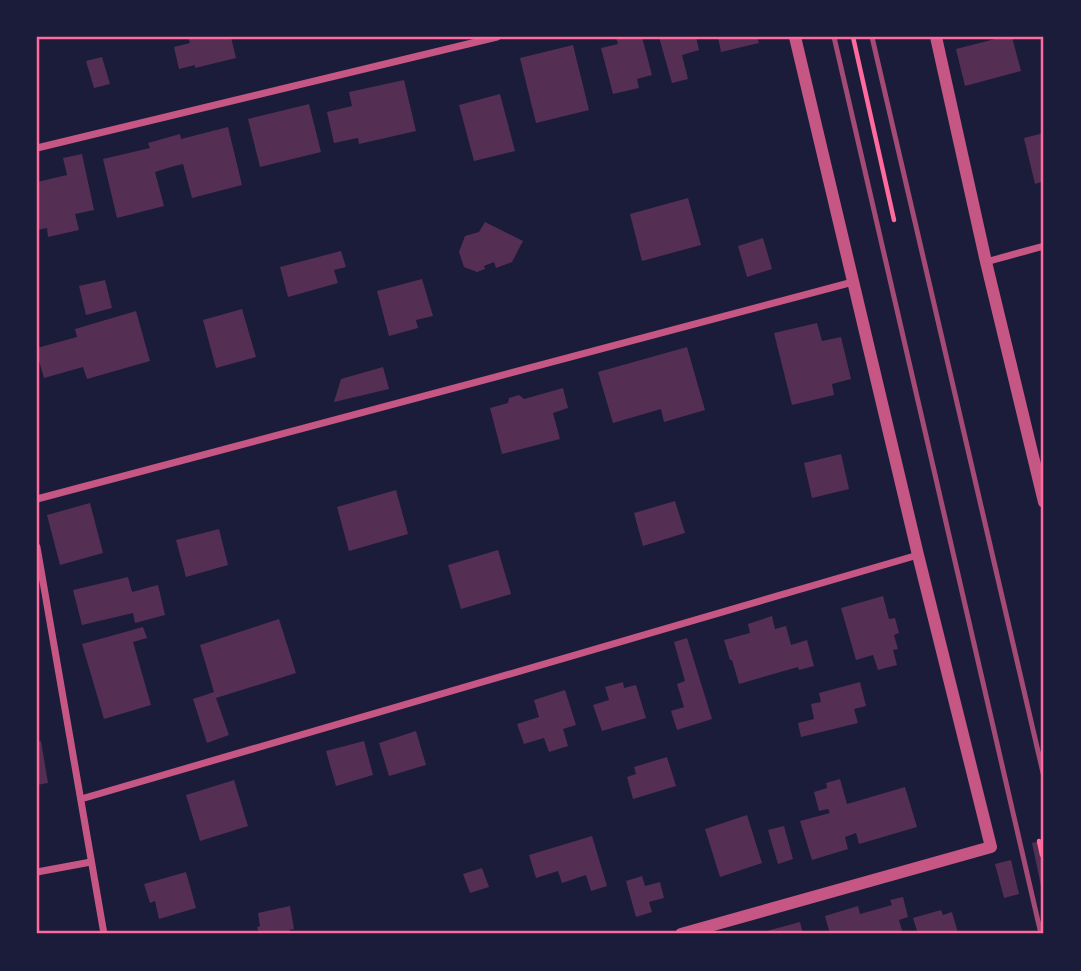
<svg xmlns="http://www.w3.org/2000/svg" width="1081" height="971" viewBox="0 0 1081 971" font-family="Arial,sans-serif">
<rect width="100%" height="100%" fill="#1b1b3a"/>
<!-- building -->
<g fill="#542f53">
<path d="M188,37H231L236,58L195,68V65L179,69L174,47L190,43Z"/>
<path d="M622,37H642L652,75L637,79L639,88L613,94L601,48L618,44L616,38Z"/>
<path d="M659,37H696L699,50L682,55L688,79L672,83Z"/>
<path d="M718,37H757L759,43L721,52Z"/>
<path d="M1003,37H1012L1021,71L965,86L956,49Z"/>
<path d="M573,45L589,110L536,123L520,58Z"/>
<path d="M102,57L110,84L94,88L86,61Z"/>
<path d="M404,80L416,131L359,144L358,138L334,143L327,112L352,106L349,92Z"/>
<path d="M500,94L515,151L474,161L459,105Z"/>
<path d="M309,104L321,152L260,167L248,119Z"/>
<path d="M228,127L242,185L192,198L183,164L171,167L155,172L164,206L117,218L103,159L150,148L148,143L180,134L181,139Z"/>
<path d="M1044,133V181L1035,184L1024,138Z"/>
<path d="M82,154L94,210L75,214L79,230L48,237L47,228L37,230V182L67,175L63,158Z"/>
<path d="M688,198L701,245L642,261L630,214Z"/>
<path d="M485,222L523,241L512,262L496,268L494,262L484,266L485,269L477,272L464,267L459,252L465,236L479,232Z"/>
<path d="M763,238L772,269L747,277L738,246Z"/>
<path d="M341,251L346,267L334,270L338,283L288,297L280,267Z"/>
<path d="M422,279L433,316L416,320L418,328L389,336L377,291Z"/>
<path d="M105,280L112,308L86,315L79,286Z"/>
<path d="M242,309L256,357L216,368L203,320Z"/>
<path d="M136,311L150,361L87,379L83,367L44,378L37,354V348L77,337L75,329Z"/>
<path d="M817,323L822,341L841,337L851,379L832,384L834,395L792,405L774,333Z"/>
<path d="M687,347L705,410L664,422L661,409L613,423L598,372Z"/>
<path d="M383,367L389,389L334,402L341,379Z"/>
<path d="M563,388L568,408L553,413L560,439L502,454L490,408L508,403L509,398L519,395L524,399Z"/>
<path d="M841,454L849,489L812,498L804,463Z"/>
<path d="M396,490L408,534L349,551L337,507Z"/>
<path d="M675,501L685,533L643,546L634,513Z"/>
<path d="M90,503L103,553L60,565L47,515Z"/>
<path d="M219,529L228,565L186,577L176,540Z"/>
<path d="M498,550L511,594L461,609L448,565Z"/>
<path d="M128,577L132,592L158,585L165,615L135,623L133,613L82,625L73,590Z"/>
<path d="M883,596L889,619L895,618L899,633L894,635L898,649L893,650L897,665L878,670L873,655L856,660L841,608Z"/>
<path d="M772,616L775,629L786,626L791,645L807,640L814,666L799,670L798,667L739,684L732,660H730L724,640L750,633L748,624Z"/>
<path d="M279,619L296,673L216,698L229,735L207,743L193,699L214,692L200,645Z"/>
<path d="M143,627L147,638L133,642L151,705L104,719L82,644Z"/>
<path d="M687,638L712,719L677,730L671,711L684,707L677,684L685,681L674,642Z"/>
<path d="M623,682L624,688L636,685L646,718L602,731L593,705L609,700L605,687Z"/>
<path d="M860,682L866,706L854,709L858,723L801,737L798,723L814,719L811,704L821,702L819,693Z"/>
<path d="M565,690L576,725L563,729L568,746L549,752L544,738L524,744L517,724L539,717L534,700Z"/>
<path d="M416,731L426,765L389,776L379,743Z"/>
<path d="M41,741L48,783L37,785V742Z"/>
<path d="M364,741L373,775L336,786L326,751Z"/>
<path d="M667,757L676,786L633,799L627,777L636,774L634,767Z"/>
<path d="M840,779L847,804L905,787L917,827L859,844L856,833L845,837L848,849L812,860L800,821L830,813L828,809L819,811L814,792L827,788L826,783Z"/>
<path d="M234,780L248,826L200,841L186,795Z"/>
<path d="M747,815L762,863L720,877L705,829Z"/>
<path d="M784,826L793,859L778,864L768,830Z"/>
<path d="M592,836L607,886L591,891L586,875L562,883L558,871L536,878L529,855Z"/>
<path d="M1044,840V885L1041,886L1032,843Z"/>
<path d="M1011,860L1019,894L1004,898L995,864Z"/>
<path d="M482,868L489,887L470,893L463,874Z"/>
<path d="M186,872L196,908L159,919L155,901L150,903L144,884Z"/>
<path d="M642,876L645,886L660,882L664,898L649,902L652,912L636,917L626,881Z"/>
<path d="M903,897L908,917L899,920L903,934H830L825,916L858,906L860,914L892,905L890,900Z"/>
<path d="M290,906L294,929L289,930L290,934H259L257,927L260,926L258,913Z"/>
<path d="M941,910L943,915L952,912L958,933L918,934L913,918Z"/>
<path d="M800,922L803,934H759V933Z"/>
</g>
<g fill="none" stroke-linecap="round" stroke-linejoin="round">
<!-- path -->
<g stroke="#ff6b9d" stroke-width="4.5">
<path d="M853,37L894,220"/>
<path d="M1039,841L1042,855"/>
</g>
<!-- minor -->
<g stroke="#c65784" stroke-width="7">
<path d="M37,148L497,37"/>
<path d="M986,262L1044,246"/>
<path d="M37,499L853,282"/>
<path d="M37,547L104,934"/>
<path d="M81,799L918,555"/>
<path d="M37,872L91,862"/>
</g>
<!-- tertiary -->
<g stroke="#c65784" stroke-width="12">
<path d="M936,37L986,262L1044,502"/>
<path d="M681,934L991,847L918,555L795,37"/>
</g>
<!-- rail -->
<g stroke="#a44b75" stroke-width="5">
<path d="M834,37L1041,934"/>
<path d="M872,37L1044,777"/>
</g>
</g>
<!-- border -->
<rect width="1081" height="971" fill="none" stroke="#1b1b3a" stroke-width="77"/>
<rect x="38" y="38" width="1004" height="894" fill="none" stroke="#ff6b9d" stroke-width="2.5"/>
</svg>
